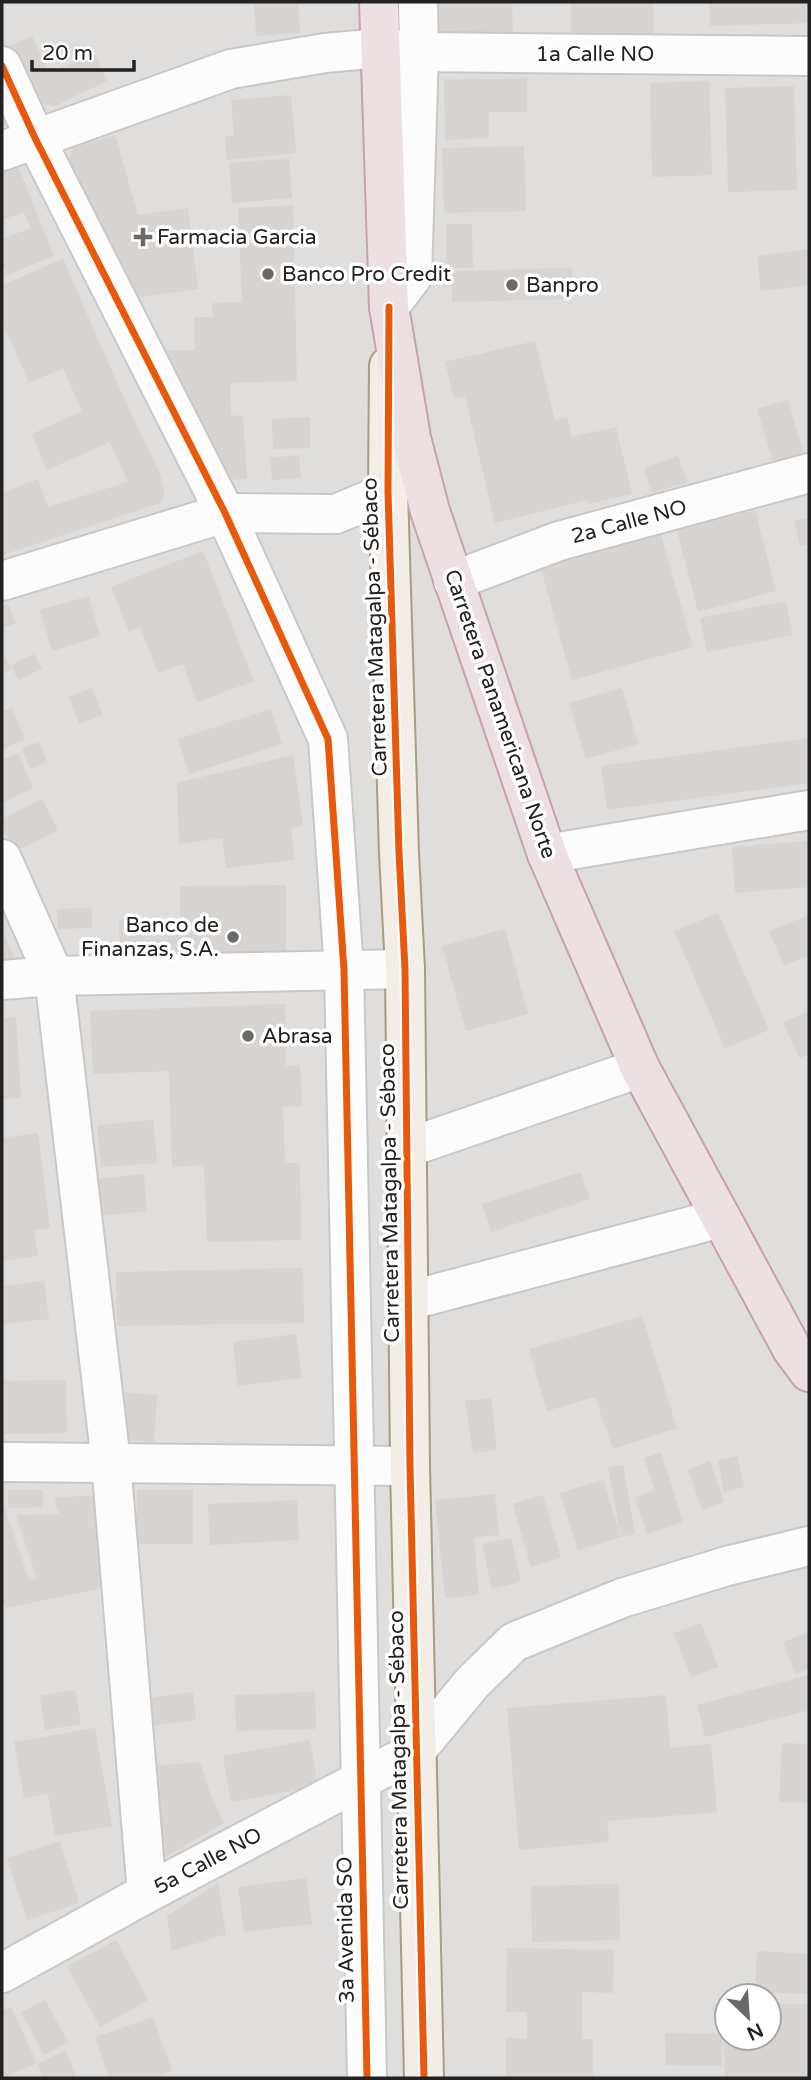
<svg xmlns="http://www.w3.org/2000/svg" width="811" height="2080" viewBox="0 0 811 2080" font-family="'Varela Round',sans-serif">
<rect width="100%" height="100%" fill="#f0eeeb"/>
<!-- residential -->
<path fill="#dfdedc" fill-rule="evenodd" d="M2,2H809V2078H2ZM727,1996H769V2038H727Z"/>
<!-- building -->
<g fill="#d7d4d2">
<path d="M254,2H298L300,33L256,36Z"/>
<path d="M435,2H512L513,33L436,35Z"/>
<path d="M571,2H653L654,35L571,38Z"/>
<path d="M709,2H809V23L710,26Z"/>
<path d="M32,36L49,73L94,52L107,81L55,106L36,103L10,46Z"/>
<path d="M527,78V112H489V138L445,140L444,80Z"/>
<path d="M709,81L712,175L652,177L650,83Z"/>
<path d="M794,86L797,190L728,192L725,88Z"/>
<path d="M291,95L296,153L227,160L225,137L234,136L231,100Z"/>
<path d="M115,135L138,215L188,208L198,289L131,298L66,164L74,147Z"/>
<path d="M524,146L526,211L444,213L442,148Z"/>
<path d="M289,158L292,198L232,203L229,163Z"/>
<path d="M18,166L54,256L7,275L2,263V239L31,228L24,212L2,220V173Z"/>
<path d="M293,205L297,381L230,383L231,416L243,415L247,479L220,480L153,351L195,350L194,317H213L212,303L242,302L238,208Z"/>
<path d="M446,224H472L473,268H446Z"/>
<path d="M809,249V285L761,291L757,256Z"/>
<path d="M63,259L122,394L159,472L165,492L160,503L2,555V493L38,479L48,507L128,482L110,442L47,470L32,434L82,411L63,368L29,383L2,321V285Z"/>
<path d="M572,268L573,299L452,302V271Z"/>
<path d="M535,341L555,420L567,417L572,437L616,427L632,494L588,504L587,500L495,523L465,397L454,399L445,362Z"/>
<path d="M788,400L804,455L774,464L757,409Z"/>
<path d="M310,417V448L273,449L272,419Z"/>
<path d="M299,455L301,478L272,480L270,458Z"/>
<path d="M678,456L687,482L652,493L644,468Z"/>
<path d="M755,510L776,591L698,612L677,530Z"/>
<path d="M809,518V544L800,546L794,521Z"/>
<path d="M660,531L693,647L572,680L540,565Z"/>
<path d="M203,551L254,681L197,702L183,664L158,673L140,627L129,632L111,587Z"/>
<path d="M89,596L100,636L52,651L40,610Z"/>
<path d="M786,601L793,635L707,652L700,618Z"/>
<path d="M8,604L16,623L2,628V606Z"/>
<path d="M2,649L12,670L2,674Z"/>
<path d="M34,654L42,669L18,680L11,665Z"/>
<path d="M92,688L103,715L79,724L69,697Z"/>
<path d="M622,688L638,744L586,759L569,703Z"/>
<path d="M12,708L25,739L2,749V711Z"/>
<path d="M271,709L282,744L189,774L178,739Z"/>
<path d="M809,738V783L607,810L601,766Z"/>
<path d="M39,742L47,762L30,769L22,748Z"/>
<path d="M18,753L33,788L2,803V760Z"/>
<path d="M293,755L303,826L291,828L295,860L226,868L222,838L179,844L177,783Z"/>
<path d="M42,799L58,830L14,852L2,827V819Z"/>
<path d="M809,841V887L735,893L732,847Z"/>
<path d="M286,885V954L119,956V920H180V886Z"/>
<path d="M92,908V928L58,929L57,909Z"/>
<path d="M718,913L769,1030L725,1048L674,931Z"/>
<path d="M809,915V955L784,966L769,931Z"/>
<path d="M2,929L16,964L2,966Z"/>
<path d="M505,929L528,1014L466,1031L442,946Z"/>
<path d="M285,1004L286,1066L300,1065L302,1106L283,1107L285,1163H300L301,1240L207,1242L204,1165L172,1167L169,1071L93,1074L90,1011Z"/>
<path d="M809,1011V1054L800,1058L783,1023Z"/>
<path d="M16,1017L21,1098L2,1099V1018Z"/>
<path d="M153,1120L157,1163L101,1167L97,1125Z"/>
<path d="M38,1133L50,1228L34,1230L38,1256L2,1261V1138Z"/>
<path d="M581,1172L590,1199L491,1232L482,1204Z"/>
<path d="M144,1174L147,1211L101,1216L97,1179Z"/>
<path d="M303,1268L304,1323L117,1326L116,1272Z"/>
<path d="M44,1281L49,1319L2,1324V1286Z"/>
<path d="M642,1316L677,1428L613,1449L595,1397L547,1411L529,1349Z"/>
<path d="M296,1334L302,1378L238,1386L233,1342Z"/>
<path d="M66,1380L67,1433L2,1434V1381Z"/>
<path d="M118,1392L157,1395L154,1442L116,1440Z"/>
<path d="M491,1398L497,1450L473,1453L465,1401Z"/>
<path d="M661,1452L683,1522L647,1534L635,1497L655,1490L644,1458Z"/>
<path d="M737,1456L744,1487L724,1492L718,1460Z"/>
<path d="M710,1461L724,1502L702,1510L688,1469Z"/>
<path d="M623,1465L635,1534L621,1537L608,1467Z"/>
<path d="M603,1480L621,1537L578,1550L560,1493Z"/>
<path d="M8,1490H43V1507L8,1508Z"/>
<rect x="137" y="1490" width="56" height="54"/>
<path d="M495,1494L499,1535L474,1537L479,1595L445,1598L435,1500Z"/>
<path d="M543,1495L561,1558L531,1567L513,1504Z"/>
<path d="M95,1496L103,1588L6,1608L2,1597V1499L29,1580L37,1579L16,1515L59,1514L54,1497Z"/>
<path d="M297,1500L299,1540L210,1545L208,1504Z"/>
<path d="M511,1538L521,1582L492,1589L482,1544Z"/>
<path d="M701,1623L718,1667L691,1677L674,1633Z"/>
<path d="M809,1632V1668L795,1674L783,1642Z"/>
<path d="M809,1675V1710L705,1737L697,1705Z"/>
<path d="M75,1690L81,1724L45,1730L40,1696Z"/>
<path d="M193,1692L196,1720L151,1726L147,1698Z"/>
<path d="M315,1692L316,1729L236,1731L235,1695Z"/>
<path d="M666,1695L670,1748L711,1744L717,1812L607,1821L609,1842L519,1850L507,1708Z"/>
<path d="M95,1728L112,1826L55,1836L48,1794L24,1798L14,1742Z"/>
<path d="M310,1740L318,1786L231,1802L223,1756Z"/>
<path d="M782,1743L809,1744V1803L779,1802Z"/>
<path d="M200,1762L210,1794L224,1823L162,1859L151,1766Z"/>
<path d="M60,1841L79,1903L27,1920L7,1858Z"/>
<path d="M306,1878L312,1924L244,1932L238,1887Z"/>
<path d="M218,1883L226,1934L172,1951L167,1916Z"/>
<path d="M619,1884L620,1940L532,1942L531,1886Z"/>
<path d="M116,1940L148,2000L100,2027L67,1966Z"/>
<path d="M507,1948L614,1950L613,1993L582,1992V2039H593V2078H506V2038L527,2039V2012H506Z"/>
<path d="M757,1951L809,1954V1994L755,1992Z"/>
<path d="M45,2000L68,2042L44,2055L21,2012Z"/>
<path d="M771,2004H809V2078H725L724,2038H771Z"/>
<path d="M11,2007L37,2063L2,2078V2011Z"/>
<path d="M153,2017L172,2071L151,2078H109L95,2037Z"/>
<path d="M665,2033L722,2034V2066L666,2065Z"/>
<path d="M66,2050L76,2078H42L38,2064Z"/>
</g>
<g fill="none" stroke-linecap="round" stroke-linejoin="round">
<!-- minor casing -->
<g stroke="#c9c8c7" stroke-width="42">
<g id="minor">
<path d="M2,66L35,138L225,513L328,739L344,970L367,2078"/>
<path d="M2,151L231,69L325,53L380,48L419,52L809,56"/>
<path d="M389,307L412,277L419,52L418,2"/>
<path d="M2,581L225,513L336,514L388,492"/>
<path d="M453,581L559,541L809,473"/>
<path d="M547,854L809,810"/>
<path d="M2,859L54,976L111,1462L147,1893"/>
<path d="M2,980L54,976L405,969"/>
<path d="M407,1148L640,1068"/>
<path d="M408,1301L721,1218"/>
<path d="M2,1462L410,1466"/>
<path d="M2,1973L147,1893L416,1751L472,1683L514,1642L622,1598L727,1566L809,1546"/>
</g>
</g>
<!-- major casing -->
<g stroke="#a79c86" stroke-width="42">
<path id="major" d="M389,366L388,492L399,853L405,969L410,1466L424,2078"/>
</g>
<!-- highway casing -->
<g stroke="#c5a2ac" stroke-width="42">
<path id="highway" d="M379,2L389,307L411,438L430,511L547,854L640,1068L792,1349L809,1372"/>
</g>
<!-- minor -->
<use href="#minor" stroke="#fdfcfc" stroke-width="38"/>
<!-- major -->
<use href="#major" stroke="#f3ede7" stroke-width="38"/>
<!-- highway -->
<use href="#highway" stroke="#ece0e2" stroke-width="38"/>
<!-- cycleway casing -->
<g stroke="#fff" stroke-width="11">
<g id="cycleway">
<path d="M2,66L35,138L225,513L328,739L344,970L367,2078"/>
<path d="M389,307L388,492L399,853L405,969L410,1466L424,2078"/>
</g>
</g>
<!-- cycleway -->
<use href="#cycleway" stroke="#e8590c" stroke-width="7"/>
</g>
<!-- markers -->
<g fill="#6a6968" stroke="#fff" stroke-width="2.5">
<path d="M139.5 226.5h7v7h7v7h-7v7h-7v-7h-7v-7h7z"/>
<circle cx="268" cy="274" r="7"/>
<circle cx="512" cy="285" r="7"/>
<circle cx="233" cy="937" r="7"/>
<circle cx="248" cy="1036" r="7"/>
</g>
<g text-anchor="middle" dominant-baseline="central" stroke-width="7" stroke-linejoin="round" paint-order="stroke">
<!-- street labels -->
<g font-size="21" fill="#222" stroke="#fff">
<text x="595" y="54">1a Calle NO</text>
<text transform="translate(629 522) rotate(-15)">2a Calle NO</text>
<text transform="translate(375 627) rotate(-92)">Carretera Matagalpa - Sébaco</text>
<text transform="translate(500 714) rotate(71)">Carretera Panamericana Norte</text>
<text transform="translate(390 1193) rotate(-91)">Carretera Matagalpa - Sébaco</text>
<text transform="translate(399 1760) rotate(-91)">Carretera Matagalpa - Sébaco</text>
<text transform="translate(208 1861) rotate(-28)">5a Calle NO</text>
<text transform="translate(346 1930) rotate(-91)">3a Avenida SO</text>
</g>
<!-- poi labels -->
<g font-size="21" fill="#222" stroke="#fff" text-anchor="start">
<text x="157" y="237">Farmacia Garcia</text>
<text x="282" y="274">Banco Pro Credit</text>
<text x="526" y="285">Banpro</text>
<text x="219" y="925" text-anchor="end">Banco de<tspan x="219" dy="24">Finanzas, S.A.</tspan></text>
<text x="262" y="1036">Abrasa</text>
</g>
</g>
<!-- border -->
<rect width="811" height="2080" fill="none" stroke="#222222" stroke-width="7"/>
<!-- north arrow -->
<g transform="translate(748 2017) rotate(155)"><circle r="33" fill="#ffffff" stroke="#a7a7a7" stroke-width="2"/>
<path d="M0-5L12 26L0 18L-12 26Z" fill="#6a6968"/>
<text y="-10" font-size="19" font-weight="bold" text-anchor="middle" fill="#222222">N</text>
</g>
<!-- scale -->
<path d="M32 60v10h102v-10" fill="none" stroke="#222222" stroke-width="3.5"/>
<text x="42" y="60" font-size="21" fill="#222222" stroke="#ffffff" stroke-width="5" paint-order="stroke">20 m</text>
</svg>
